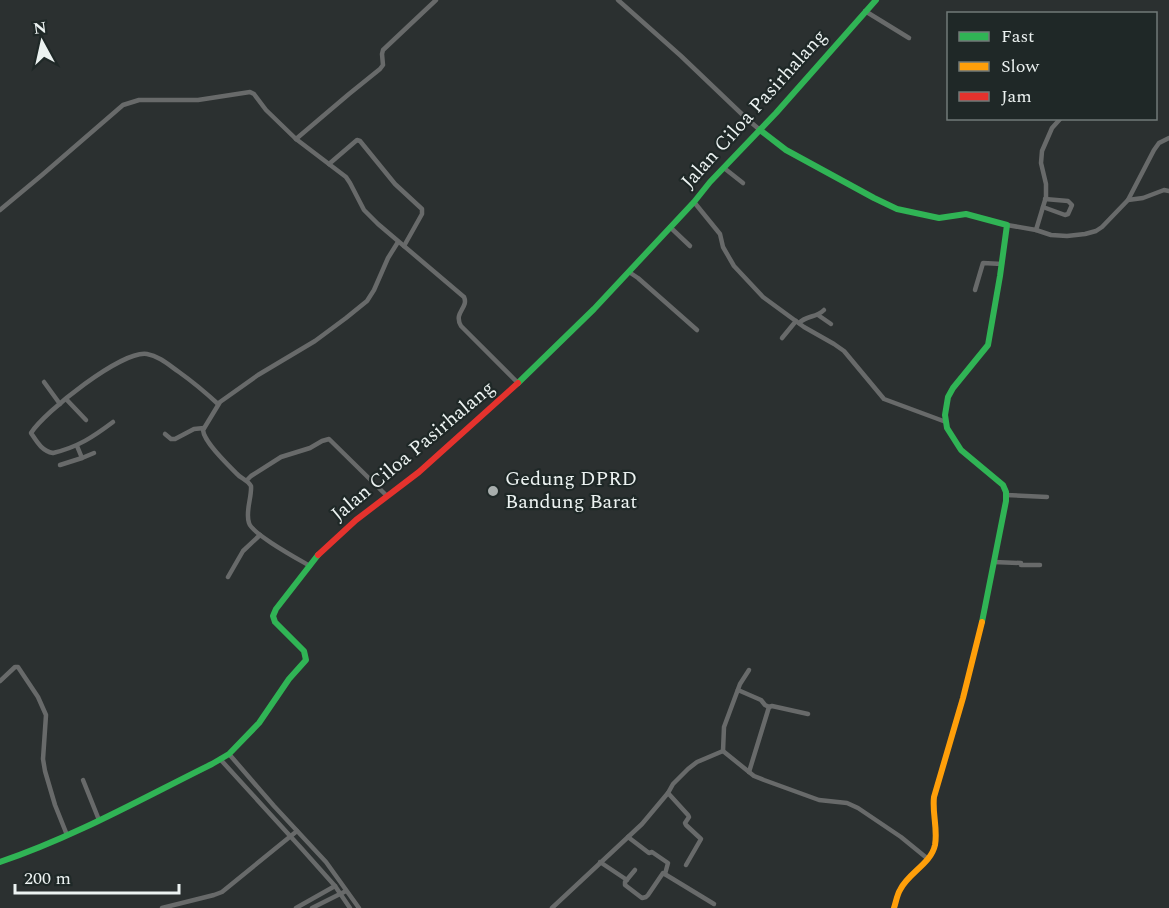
<svg xmlns="http://www.w3.org/2000/svg" width="1169" height="908" viewBox="0 0 1169 908" font-family="Spectral,serif">
<rect width="100%" height="100%" fill="#2b3030"/>
<g fill="none" stroke-linecap="round" stroke-linejoin="round">
<!-- street -->
<g stroke="#686a6a" stroke-width="4.5">
<path d="M618,0L681,56L747,119L760,130"/>
<path d="M865,11L909,38"/>
<path d="M296,139L349,94L380,69L383,65L382,54L383,50L436,0"/>
<path d="M329,164L357,140L360,141L395,184L422,209V214L404,246"/>
<path d="M724,168L743,183"/>
<path d="M1128,200L1154,150L1159,143L1169,138"/>
<path d="M694,202L720,234L723,247L734,266L763,297L804,327L834,344L844,351L884,399L946,422"/>
<path d="M1043,207L1065,215L1068,214L1072,205L1068,201L1045,199"/>
<path d="M0,210L42,175L123,105L139,100H198L250,92L254,94L266,110L296,139L346,177L350,183L364,210L378,224L464,297C469,308 453,312 461,326L518,383"/>
<path d="M1007,225L1036,230L1051,235L1067,236L1085,234L1096,231L1102,227L1128,200L1143,198L1164,190L1169,191"/>
<path d="M670,227L690,246"/>
<path d="M1036,230L1046,197V184L1041,163L1042,151L1052,128L1061,118"/>
<path d="M629,272L638,278L697,330"/>
<path d="M975,290L983,263L1002,264"/>
<path d="M818,315L831,324"/>
<path d="M799,323C807,315 816,318 824,310"/>
<path d="M782,338L796,321"/>
<path d="M44,382L60,404"/>
<path d="M66,399L86,420"/>
<path d="M113,422C93,437 78,447 53,453C42,451 37,442 31,433C44,412 122,350 147,354C159,356 169,365 179,372C193,382 205,392 218,404"/>
<path d="M165,434L171,439H175L194,429L204,428"/>
<path d="M82,458L94,453"/>
<path d="M60,465L82,458L77,446"/>
<path d="M247,480L251,476L281,457L310,448L322,441L329,439L387,496"/>
<path d="M1006,495L1047,497"/>
<path d="M994,562L1021,563V565H1040"/>
<path d="M310,566C298,559 252,534 249,523C245,512 252,497 251,486C247,479 241,479 236,473C227,464 204,442 203,430L220,402L258,375L315,341L346,318L367,301L374,290L388,258L398,242"/>
<path d="M228,577L243,551L260,535"/>
<path d="M0,681L15,667H18L38,697L46,715L43,759L45,771L55,805L67,835"/>
<path d="M738,690L761,700L765,705L769,707L772,706L808,714"/>
<path d="M723,751L754,776L764,780L819,800L847,803L858,808L901,837L928,859"/>
<path d="M723,751L724,727L740,684L749,670"/>
<path d="M229,754L274,806L326,862L359,908"/>
<path d="M220,759L302,849L335,886L296,908"/>
<path d="M749,772L769,707"/>
<path d="M83,780L99,820"/>
<path d="M668,793L688,815L689,817L685,823L686,825L701,839L686,865"/>
<path d="M628,837L649,853L652,852L668,863L665,874"/>
<path d="M600,862L627,880"/>
<path d="M635,870L625,882V885L642,898L646,897L648,895L663,873L714,904"/>
<path d="M335,886L350,908"/>
<path d="M162,908L214,895L222,892L297,831"/>
<path d="M312,908L346,891"/>
<path d="M552,908L642,824L668,793L673,784L688,769L697,762L723,751"/>
</g>
<!-- fast -->
<g stroke="#30b455" stroke-width="6">
<path d="M760,130L786,150L874,198L897,209L939,218L966,214L1007,225L1000,276L988,345L953,388L948,397L945,415L947,428L961,450L1003,485L1006,492V501L982,622"/>
<path d="M518,383L594,309L694,202L710,182L776,113L876,0"/>
<path d="M0,862C74,837 143,798 212,764L229,754L259,723L289,679L306,660L304,651L275,622L273,616L276,609L318,555"/>
</g>
<!-- slow -->
<path stroke="#ff9f0a" stroke-width="6" d="M894,908C896,902 897,895 900,890C908,873 931,864 935,845C938,829 932,813 934,797L963,698L982,622"/>
<!-- jam -->
<path stroke="#e5322d" stroke-width="6" d="M318,555L356,520L419,472L518,383"/>
</g>
<!-- markers -->
<circle fill="#a8aead" stroke="#1f2827" stroke-width="2" cx="493" cy="491" r="6"/>
<g text-anchor="middle" dominant-baseline="central" stroke-width="4.5" stroke-linejoin="round" paint-order="stroke">
<!-- street labels -->
<g font-size="20" fill="#ecf2f1" stroke="#1f2827">
<text transform="translate(754 109) rotate(-48)">Jalan Ciloa Pasirhalang</text>
<text transform="translate(413 451) rotate(-40)">Jalan Ciloa Pasirhalang</text>
</g>
<!-- poi labels -->
<g font-size="20" fill="#ecf2f1" stroke="#1f2827" text-anchor="start">
<text x="505" y="479">Gedung DPRD<tspan x="505" dy="23">Bandung Barat</tspan></text>
</g>
</g>
<!-- legend -->
<rect x="947" y="12" width="210" height="108" fill="#1f2827" stroke="#717978" stroke-width="1.5"/>
<rect x="959" y="32" width="30" height="9" fill="#30b455" stroke="#717978" stroke-width="1.5"/>
<text x="1001" y="42" font-size="18" fill="#ecf2f1">Fast</text>
<rect x="959" y="62" width="30" height="9" fill="#ff9f0a" stroke="#717978" stroke-width="1.5"/>
<text x="1001" y="72" font-size="18" fill="#ecf2f1">Slow</text>
<rect x="959" y="92" width="30" height="9" fill="#e5322d" stroke="#717978" stroke-width="1.5"/>
<text x="1001" y="102" font-size="18" fill="#ecf2f1">Jam</text>
<!-- north arrow -->
<g transform="translate(42 42) rotate(352)" stroke="#1f2827" stroke-width="4.5" paint-order="stroke">
<path d="M0-4.5L10 22L0 15L-10 22Z" fill="#ecf2f1"/>
<text y="-9" font-size="16" font-weight="bold" text-anchor="middle" fill="#ecf2f1">N</text>
</g>
<!-- scale -->
<path d="M15 884v9h164v-9" fill="none" stroke="#ecf2f1" stroke-width="3"/>
<text x="24" y="884" font-size="18" fill="#ecf2f1" stroke="#1f2827" stroke-width="4.5" paint-order="stroke">200 m</text>
</svg>
